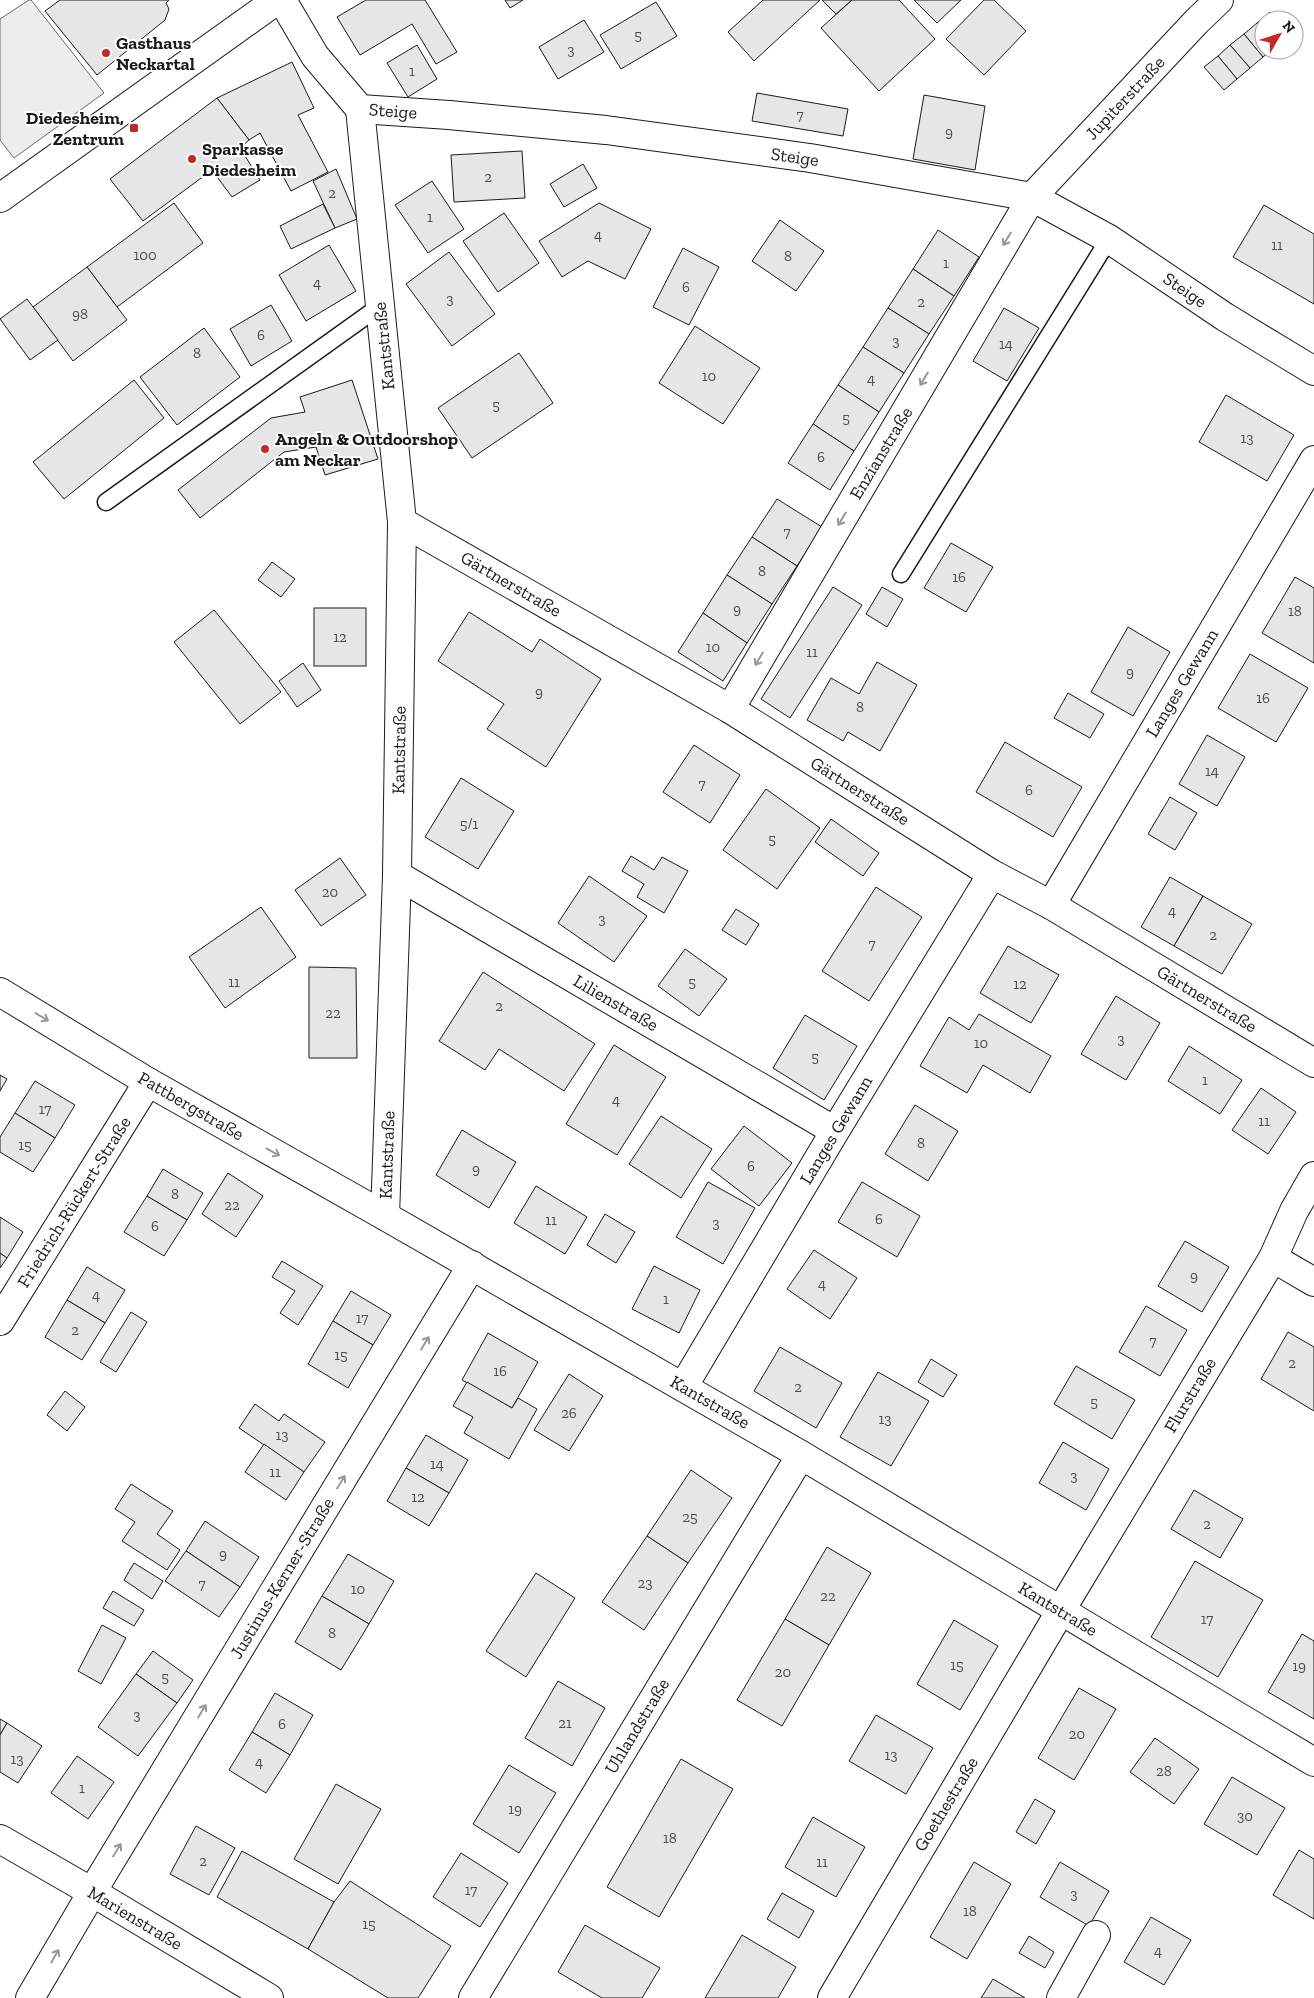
<svg xmlns="http://www.w3.org/2000/svg" width="1314" height="1998" viewBox="0 0 1314 1998" font-family="'Zilla Slab',serif">
<rect width="100%" height="100%" fill="#fff"/>
<!-- parking -->
<path fill="#ededed" stroke="#6a6a6a" d="M29,0H31L104,93L14,158L0,140V19Z"/>
<!-- building -->
<g fill="#e6e6e6" stroke="#1a1a1a">
<path d="M60,0H169L166,3L169,9L165,20L97,75L45,11Z"/>
<path d="M366,0H425L457,52L436,64L412,24L360,55L337,17Z"/>
<path d="M505,0H523L510,8Z"/>
<path d="M763,0H820L754,61L728,32Z"/>
<path d="M822,0H852L836,14Z"/>
<path d="M852,0H899L935,39L879,91L821,28Z"/>
<path d="M914,0H961L937,23Z"/>
<path d="M984,0H994L1026,31L984,75L946,39Z"/>
<path d="M656,2L677,36L621,69L600,35Z"/>
<path d="M1270,12L1276,20H1264V31L1257,23Z"/>
<path d="M584,20L604,52L558,79L539,47Z"/>
<path d="M1257,23L1264,31V50H1272L1263,57L1244,34Z"/>
<path d="M1244,34L1263,57L1250,68L1230,45Z"/>
<path d="M417,45L437,79L408,97L387,63Z"/>
<path d="M1230,45L1250,68L1237,79L1218,56Z"/>
<path d="M1218,56L1237,79L1224,90L1204,67Z"/>
<path d="M292,62L314,108L298,115L328,172L291,191L260,133L249,140L217,98Z"/>
<path d="M757,93L848,109L843,136L752,121Z"/>
<path d="M924,95L985,106L975,170L913,159Z"/>
<path d="M217,98L249,140L240,148L260,180L232,197L212,170L143,221L110,179Z"/>
<path d="M522,151L525,198L454,202L451,155Z"/>
<path d="M583,164L597,188L564,207L550,184Z"/>
<path d="M336,169L357,219L335,228L313,181Z"/>
<path d="M432,181L464,229L428,253L395,205Z"/>
<path d="M174,203L203,243L117,307L87,267Z"/>
<path d="M599,203L651,229L625,279L588,261L562,277L539,241Z"/>
<path d="M323,204L335,228L291,249L280,226Z"/>
<path d="M1264,205L1314,234V304L1233,257Z"/>
<path d="M504,213L539,263L498,292L463,241Z"/>
<path d="M780,220L824,251L796,291L752,261Z"/>
<path d="M938,230L979,257L954,296L913,269Z"/>
<path d="M329,245L356,291L306,321L279,275Z"/>
<path d="M683,248L719,267L689,325L653,307Z"/>
<path d="M449,252L495,314L452,346L406,284Z"/>
<path d="M87,267L127,320L73,361L33,307Z"/>
<path d="M913,269L954,296L929,334L888,308Z"/>
<path d="M27,299L58,340L30,360L0,319Z"/>
<path d="M271,305L292,341L251,366L230,329Z"/>
<path d="M888,308L929,334L904,373L863,347Z"/>
<path d="M1004,308L1039,328L1007,381L973,361Z"/>
<path d="M695,326L760,368L723,424L659,383Z"/>
<path d="M204,328L240,377L177,425L140,377Z"/>
<path d="M863,347L904,373L879,412L838,385Z"/>
<path d="M519,353L553,403L472,458L438,408Z"/>
<path d="M134,380L164,418L64,499L33,462Z"/>
<path d="M352,380L378,459L325,475L316,447L284,452L200,518L178,490L271,418L305,412L300,397Z"/>
<path d="M838,385L879,412L854,451L813,424Z"/>
<path d="M1226,395L1294,435L1267,481L1199,442Z"/>
<path d="M813,424L854,451L830,490L788,463Z"/>
<path d="M777,499L822,527L797,566L752,537Z"/>
<path d="M752,537L797,566L772,604L727,575Z"/>
<path d="M951,543L993,567L966,612L924,588Z"/>
<path d="M272,562L295,579L281,597L258,580Z"/>
<path d="M727,575L772,604L747,643L703,613Z"/>
<path d="M1295,577L1314,588V663L1262,633Z"/>
<path d="M833,587L862,605L790,718L761,699Z"/>
<path d="M882,587L903,599L887,627L866,614Z"/>
<rect x="314" y="608" width="52" height="58"/>
<path d="M214,610L281,692L240,724L174,642Z"/>
<path d="M469,612L532,652L540,639L601,679L546,767L487,729L504,704L438,661Z"/>
<path d="M703,613L747,643L723,681L678,652Z"/>
<path d="M1128,627L1170,652L1133,716L1091,692Z"/>
<path d="M1250,654L1308,688L1276,742L1218,708Z"/>
<path d="M877,662L917,685L880,751L848,732L843,741L807,720L831,678L859,694Z"/>
<path d="M303,663L321,690L297,707L279,681Z"/>
<path d="M1068,693L1104,714L1090,738L1054,718Z"/>
<path d="M1207,735L1245,757L1217,806L1179,784Z"/>
<path d="M1005,742L1082,787L1053,837L976,792Z"/>
<path d="M694,745L740,775L710,823L663,792Z"/>
<path d="M461,778L514,811L478,869L425,837Z"/>
<path d="M766,789L820,828L777,889L723,850Z"/>
<path d="M1170,797L1197,813L1175,850L1148,834Z"/>
<path d="M831,819L879,853L863,876L815,842Z"/>
<path d="M631,856L654,870L662,857L688,871L664,913L637,897L644,884L622,871Z"/>
<path d="M340,858L366,895L321,926L295,890Z"/>
<path d="M589,876L647,916L614,962L558,923Z"/>
<path d="M1170,877L1203,896L1174,946L1141,927Z"/>
<path d="M876,887L922,917L869,1001L822,971Z"/>
<path d="M1203,896L1252,924L1222,974L1174,946Z"/>
<path d="M261,907L296,957L225,1008L189,957Z"/>
<path d="M736,909L759,924L746,945L722,930Z"/>
<path d="M1008,946L1059,975L1031,1023L980,993Z"/>
<path d="M685,949L727,979L699,1016L658,986Z"/>
<path d="M309,967L356,968L357,1058H309Z"/>
<path d="M483,972L595,1044L564,1091L499,1049L485,1070L439,1041Z"/>
<path d="M1116,996L1160,1023L1126,1080L1081,1054Z"/>
<path d="M979,1014L1051,1056L1030,1093L983,1065L967,1093L920,1066L949,1017L969,1030Z"/>
<path d="M805,1015L857,1046L824,1100L773,1068Z"/>
<path d="M614,1045L666,1077L617,1155L566,1124Z"/>
<path d="M1189,1046L1242,1080L1220,1114L1168,1081Z"/>
<path d="M0,1075L7,1079L0,1091Z"/>
<path d="M35,1081L75,1105L55,1138L15,1113Z"/>
<path d="M1261,1088L1296,1112L1268,1154L1232,1130Z"/>
<path d="M915,1105L958,1131L928,1181L885,1154Z"/>
<path d="M15,1113L55,1138L33,1172L0,1152V1137Z"/>
<path d="M661,1116L712,1149L681,1198L629,1164Z"/>
<path d="M744,1126L792,1163L759,1206L711,1169Z"/>
<path d="M462,1130L516,1162L489,1208L436,1175Z"/>
<path d="M163,1169L203,1193L187,1220L147,1196Z"/>
<path d="M228,1173L263,1196L236,1237L202,1214Z"/>
<path d="M708,1182L755,1208L723,1264L676,1237Z"/>
<path d="M862,1182L920,1216L897,1257L838,1222Z"/>
<path d="M536,1186L587,1217L565,1254L514,1223Z"/>
<path d="M147,1196L187,1220L164,1256L124,1232Z"/>
<path d="M605,1214L635,1232L616,1263L587,1245Z"/>
<path d="M0,1217L23,1232L7,1258L0,1253Z"/>
<path d="M1185,1241L1229,1267L1202,1312L1158,1286Z"/>
<path d="M814,1250L857,1278L830,1319L787,1289Z"/>
<path d="M0,1253L7,1258L0,1268Z"/>
<path d="M282,1261L323,1286L298,1325L280,1313L295,1291L272,1277Z"/>
<path d="M654,1266L700,1290L679,1333L632,1309Z"/>
<path d="M87,1267L125,1290L105,1323L67,1300Z"/>
<path d="M351,1291L391,1315L373,1345L333,1321Z"/>
<path d="M67,1300L105,1323L82,1360L45,1337Z"/>
<path d="M1146,1306L1187,1330L1160,1376L1119,1352Z"/>
<path d="M131,1312L147,1322L116,1372L100,1362Z"/>
<path d="M333,1321L373,1345L348,1388L308,1364Z"/>
<path d="M1288,1332L1314,1347V1411L1261,1379Z"/>
<path d="M488,1333L538,1362L512,1408L462,1380Z"/>
<path d="M780,1347L842,1383L816,1428L754,1391Z"/>
<path d="M931,1359L957,1375L943,1397L918,1382Z"/>
<path d="M1076,1366L1135,1400L1112,1439L1054,1404Z"/>
<path d="M878,1372L929,1401L891,1466L840,1437Z"/>
<path d="M569,1374L603,1396L569,1451L534,1430Z"/>
<path d="M467,1382L512,1408L518,1398L537,1409L509,1459L464,1433L473,1417L453,1406Z"/>
<path d="M65,1391L85,1407L67,1431L47,1415Z"/>
<path d="M255,1404L279,1421L284,1414L325,1442L304,1472L239,1428Z"/>
<path d="M426,1435L468,1460L449,1493L406,1468Z"/>
<path d="M1063,1442L1109,1469L1086,1510L1039,1483Z"/>
<path d="M264,1444L304,1472L286,1500L245,1472Z"/>
<path d="M406,1468L449,1493L429,1526L387,1501Z"/>
<path d="M691,1470L732,1498L688,1563L647,1536Z"/>
<path d="M131,1484L173,1511L157,1534L180,1550L167,1570L122,1541L135,1522L115,1509Z"/>
<path d="M1194,1490L1243,1519L1220,1558L1171,1529Z"/>
<path d="M205,1521L259,1557L240,1587L186,1551Z"/>
<path d="M647,1536L688,1563L644,1630L602,1602Z"/>
<path d="M827,1547L871,1573L829,1645L785,1619Z"/>
<path d="M186,1551L240,1587L219,1617L165,1581Z"/>
<path d="M348,1554L394,1581L369,1624L322,1596Z"/>
<path d="M1195,1561L1263,1600L1218,1677L1151,1637Z"/>
<path d="M134,1563L163,1581L152,1599L124,1580Z"/>
<path d="M536,1573L575,1598L526,1677L486,1651Z"/>
<path d="M113,1591L144,1610L134,1626L103,1608Z"/>
<path d="M322,1596L369,1624L341,1670L295,1642Z"/>
<path d="M785,1619L829,1645L782,1726L737,1700Z"/>
<path d="M954,1620L998,1646L960,1710L917,1684Z"/>
<path d="M102,1625L126,1638L101,1684L78,1671Z"/>
<path d="M1302,1634L1314,1641V1719L1268,1692Z"/>
<path d="M153,1651L193,1680L177,1703L136,1674Z"/>
<path d="M136,1674L177,1703L138,1756L98,1727Z"/>
<path d="M558,1681L605,1708L572,1766L525,1738Z"/>
<path d="M1079,1688L1116,1709L1074,1780L1038,1758Z"/>
<path d="M275,1693L313,1715L290,1755L252,1732Z"/>
<path d="M876,1715L933,1748L906,1794L849,1761Z"/>
<path d="M0,1719L7,1723L0,1735Z"/>
<path d="M7,1723L42,1746L18,1783L0,1772V1735Z"/>
<path d="M252,1732L290,1755L266,1793L229,1770Z"/>
<path d="M1155,1738L1199,1769L1174,1804L1130,1772Z"/>
<path d="M77,1756L114,1782L88,1819L51,1793Z"/>
<path d="M681,1759L733,1789L659,1917L607,1887Z"/>
<path d="M509,1765L556,1793L519,1853L473,1824Z"/>
<path d="M1232,1777L1285,1808L1257,1855L1204,1824Z"/>
<path d="M336,1784L381,1809L338,1884L294,1859Z"/>
<path d="M1035,1799L1055,1811L1036,1844L1016,1832Z"/>
<path d="M813,1817L865,1847L836,1897L785,1867Z"/>
<path d="M196,1826L235,1848L209,1895L170,1874Z"/>
<path d="M1299,1850L1314,1859V1919L1273,1895Z"/>
<path d="M242,1851L334,1902L308,1949L217,1897Z"/>
<path d="M461,1853L508,1883L480,1927L433,1897Z"/>
<path d="M974,1862L1011,1884L967,1959L930,1937Z"/>
<path d="M1060,1862L1109,1891L1089,1926L1040,1897Z"/>
<path d="M350,1881L451,1946L418,1998H388L308,1949L334,1902Z"/>
<path d="M782,1893L814,1911L799,1938L767,1919Z"/>
<path d="M1151,1917L1191,1940L1164,1985L1124,1962Z"/>
<path d="M585,1925L660,1968L642,1998H602L558,1972Z"/>
<path d="M742,1935L796,1967L778,1998H705Z"/>
<path d="M1029,1936L1054,1952L1045,1968L1019,1953Z"/>
<path d="M993,1979L1025,1998H981Z"/>
</g>
<g fill="none" stroke-linecap="round" stroke-linejoin="round">
<!-- lane casing -->
<g stroke="#1a1a1a" stroke-width="19">
<g id="lane">
<path d="M106,502L380,306"/>
<path d="M901,574L1109,239"/>
</g>
</g>
<!-- street casing -->
<g stroke="#1a1a1a" stroke-width="30">
<g id="street">
<path d="M282,0L315,56L360,109L449,115L606,130L810,158L1032,197L1109,239L1225,317L1314,371"/>
<path d="M360,109L402,522L397,875L385,1216"/>
<path d="M402,522L730,709L992,874L1051,905L1314,1063"/>
<path d="M730,709L1032,197L1197,21L1219,0"/>
<path d="M397,875L835,1131"/>
<path d="M1051,905L1314,460"/>
<path d="M0,992L148,1082L385,1216L801,1455L1314,1762"/>
<path d="M1273,1258L1314,1282"/>
<path d="M0,1321L148,1082"/>
<path d="M683,1387L835,1131L992,874"/>
<path d="M0,1839L92,1892L269,1998"/>
<path d="M30,1998L101,1877L472,1265"/>
<path d="M473,1998L801,1455"/>
<path d="M832,1998L1070,1595L1273,1258L1294,1211L1314,1176"/>
<path d="M1061,1998L1096,1935"/>
</g>
</g>
<!-- secondary casing -->
<g stroke="#1a1a1a" stroke-width="30">
<path id="secondary" d="M0,198L277,0"/>
</g>
<!-- lane -->
<use href="#lane" stroke="#fff" stroke-width="16"/>
<!-- street -->
<use href="#street" stroke="#fff" stroke-width="28"/>
<!-- secondary -->
<use href="#secondary" stroke="#fff" stroke-width="28"/>
</g>
<!-- one-way arrows -->
<defs><path id="oneway-shaft" d="M-6 0H5M1.5-3L5.5 0L1.5 3" fill="none" stroke-width="1.6" stroke-linecap="round" stroke-linejoin="round" transform="scale(1.25)"/></defs>
<g stroke="#989898">
<use href="#oneway-shaft" transform="translate(1007 239) rotate(121)"/>
<use href="#oneway-shaft" transform="translate(924 379) rotate(121)"/>
<use href="#oneway-shaft" transform="translate(842 519) rotate(121)"/>
<use href="#oneway-shaft" transform="translate(759 659) rotate(121)"/>
<use href="#oneway-shaft" transform="translate(42 1017) rotate(31)"/>
<use href="#oneway-shaft" transform="translate(273 1152) rotate(29)"/>
<use href="#oneway-shaft" transform="translate(425 1343) rotate(-59)"/>
<use href="#oneway-shaft" transform="translate(341 1482) rotate(-59)"/>
<use href="#oneway-shaft" transform="translate(202 1711) rotate(-59)"/>
<use href="#oneway-shaft" transform="translate(117 1850) rotate(-59)"/>
<use href="#oneway-shaft" transform="translate(55 1956) rotate(-60)"/>
</g>
<!-- markers -->
<g fill="#c62828" stroke="#fff" stroke-width="2">
<circle cx="106" cy="53" r="5"/>
<rect x="129" y="123" width="10" height="10" rx="2.5"/>
<circle cx="192" cy="159" r="5"/>
<circle cx="265" cy="449" r="5"/>
</g>
<g text-anchor="middle" dominant-baseline="central" stroke-width="4" stroke-linejoin="round" paint-order="stroke">
<!-- number labels -->
<g font-size="15" fill="#4d4d4d">
<text x="638" y="35">5</text>
<text x="571" y="50">3</text>
<text x="412" y="71">1</text>
<text x="800" y="115">7</text>
<text x="949" y="132">9</text>
<text x="488" y="177">2</text>
<text x="332" y="193">2</text>
<text x="430" y="217">1</text>
<text x="598" y="235">4</text>
<text x="1277" y="245">11</text>
<text x="145" y="255">100</text>
<text x="788" y="256">8</text>
<text x="946" y="263">1</text>
<text x="317" y="283">4</text>
<text x="686" y="287">6</text>
<text x="450" y="299">3</text>
<text x="921" y="302">2</text>
<text x="80" y="314">98</text>
<text x="261" y="335">6</text>
<text x="896" y="341">3</text>
<text x="1006" y="344">14</text>
<text x="197" y="353">8</text>
<text x="709" y="376">10</text>
<text x="871" y="379">4</text>
<text x="496" y="405">5</text>
<text x="846" y="418">5</text>
<text x="1247" y="438">13</text>
<text x="821" y="457">6</text>
<text x="787" y="532">7</text>
<text x="762" y="571">8</text>
<text x="959" y="577">16</text>
<text x="737" y="609">9</text>
<text x="1295" y="611">18</text>
<text x="340" y="637">12</text>
<text x="713" y="647">10</text>
<text x="812" y="652">11</text>
<text x="1130" y="672">9</text>
<text x="539" y="692">9</text>
<text x="1263" y="698">16</text>
<text x="860" y="707">8</text>
<text x="1212" y="771">14</text>
<text x="702" y="784">7</text>
<text x="1029" y="790">6</text>
<text x="469" y="824">5/1</text>
<text x="772" y="839">5</text>
<text x="330" y="892">20</text>
<text x="1172" y="911">4</text>
<text x="602" y="919">3</text>
<text x="1213" y="935">2</text>
<text x="872" y="944">7</text>
<text x="234" y="982">11</text>
<text x="692" y="982">5</text>
<text x="1020" y="984">12</text>
<text x="499" y="1006">2</text>
<text x="333" y="1013">22</text>
<text x="1121" y="1039">3</text>
<text x="981" y="1043">10</text>
<text x="815" y="1057">5</text>
<text x="1205" y="1080">1</text>
<text x="616" y="1100">4</text>
<text x="45" y="1109">17</text>
<text x="1264" y="1121">11</text>
<text x="921" y="1143">8</text>
<text x="25" y="1145">15</text>
<text x="751" y="1166">6</text>
<text x="476" y="1169">9</text>
<text x="175" y="1194">8</text>
<text x="232" y="1205">22</text>
<text x="879" y="1219">6</text>
<text x="551" y="1220">11</text>
<text x="716" y="1223">3</text>
<text x="155" y="1226">6</text>
<text x="1194" y="1276">9</text>
<text x="822" y="1284">4</text>
<text x="96" y="1295">4</text>
<text x="666" y="1299">1</text>
<text x="362" y="1318">17</text>
<text x="75" y="1330">2</text>
<text x="1153" y="1341">7</text>
<text x="341" y="1355">15</text>
<text x="1292" y="1363">2</text>
<text x="500" y="1371">16</text>
<text x="798" y="1387">2</text>
<text x="1094" y="1402">5</text>
<text x="569" y="1413">26</text>
<text x="885" y="1419">13</text>
<text x="282" y="1435">13</text>
<text x="437" y="1464">14</text>
<text x="275" y="1472">11</text>
<text x="1074" y="1476">3</text>
<text x="418" y="1497">12</text>
<text x="690" y="1517">25</text>
<text x="1207" y="1524">2</text>
<text x="223" y="1554">9</text>
<text x="645" y="1583">23</text>
<text x="202" y="1584">7</text>
<text x="358" y="1589">10</text>
<text x="828" y="1596">22</text>
<text x="1207" y="1619">17</text>
<text x="332" y="1633">8</text>
<text x="957" y="1665">15</text>
<text x="1299" y="1666">19</text>
<text x="783" y="1672">20</text>
<text x="165" y="1677">5</text>
<text x="137" y="1715">3</text>
<text x="565" y="1723">21</text>
<text x="282" y="1724">6</text>
<text x="1077" y="1734">20</text>
<text x="891" y="1755">13</text>
<text x="17" y="1759">13</text>
<text x="259" y="1762">4</text>
<text x="1164" y="1771">28</text>
<text x="82" y="1788">1</text>
<text x="515" y="1809">19</text>
<text x="1245" y="1816">30</text>
<text x="670" y="1838">18</text>
<text x="203" y="1861">2</text>
<text x="822" y="1862">11</text>
<text x="471" y="1890">17</text>
<text x="1074" y="1894">3</text>
<text x="970" y="1911">18</text>
<text x="369" y="1924">15</text>
<text x="1158" y="1951">4</text>
</g>
<!-- poi labels -->
<g font-size="18" font-weight="bold" fill="#1a1a1a" stroke="#fff" text-anchor="start">
<text x="116" y="43">Gasthaus<tspan x="116" dy="21">Neckartal</tspan></text>
<text x="124" y="118" text-anchor="end">Diedesheim,<tspan x="124" dy="21">Zentrum</tspan></text>
<text x="202" y="149">Sparkasse<tspan x="202" dy="21">Diedesheim</tspan></text>
<text x="275" y="439">Angeln &amp; Outdoorshop<tspan x="275" dy="21">am Neckar</tspan></text>
</g>
<!-- street labels -->
<g font-size="18" fill="#1a1a1a" stroke="#fff">
<text transform="translate(1125 98) rotate(-47)">Jupiterstraße</text>
<text transform="translate(393 111) rotate(4)">Steige</text>
<text transform="translate(795 157) rotate(8)">Steige</text>
<text transform="translate(1185 290) rotate(34)">Steige</text>
<text transform="translate(384 346) rotate(-96)">Kantstraße</text>
<text transform="translate(881 453) rotate(-59)">Enzianstraße</text>
<text transform="translate(511 584) rotate(30)">Gärtnerstraße</text>
<text transform="translate(1182 683) rotate(-59)">Langes Gewann</text>
<text transform="translate(399 750) rotate(-89)">Kantstraße</text>
<text transform="translate(860 791) rotate(32)">Gärtnerstraße</text>
<text transform="translate(1207 999) rotate(31)">Gärtnerstraße</text>
<text transform="translate(616 1003) rotate(30)">Lilienstraße</text>
<text transform="translate(191 1106) rotate(30)">Pattbergstraße</text>
<text transform="translate(836 1130) rotate(-59)">Langes Gewann</text>
<text transform="translate(387 1155) rotate(-88)">Kantstraße</text>
<text transform="translate(74 1202) rotate(-58)">Friedrich-Rückert-Straße</text>
<text transform="translate(1190 1395) rotate(-59)">Flurstraße</text>
<text transform="translate(710 1402) rotate(30)">Kantstraße</text>
<text transform="translate(282 1578) rotate(-59)">Justinus-Kerner-Straße</text>
<text transform="translate(1058 1609) rotate(31)">Kantstraße</text>
<text transform="translate(637 1726) rotate(-59)">Uhlandstraße</text>
<text transform="translate(946 1804) rotate(-59)">Goethestraße</text>
<text transform="translate(135 1918) rotate(31)">Marienstraße</text>
</g>
</g>
<!-- north arrow -->
<g transform="translate(1279 35) rotate(51)"><circle r="24" fill="#ffffff" stroke="#a3a3a3"/>
<path d="M0-4L9 19L0 12L-9 19Z" fill="#c62828"/>
<text y="-8" font-size="14" font-weight="bold" text-anchor="middle" fill="#1a1a1a">N</text>
</g>
</svg>
